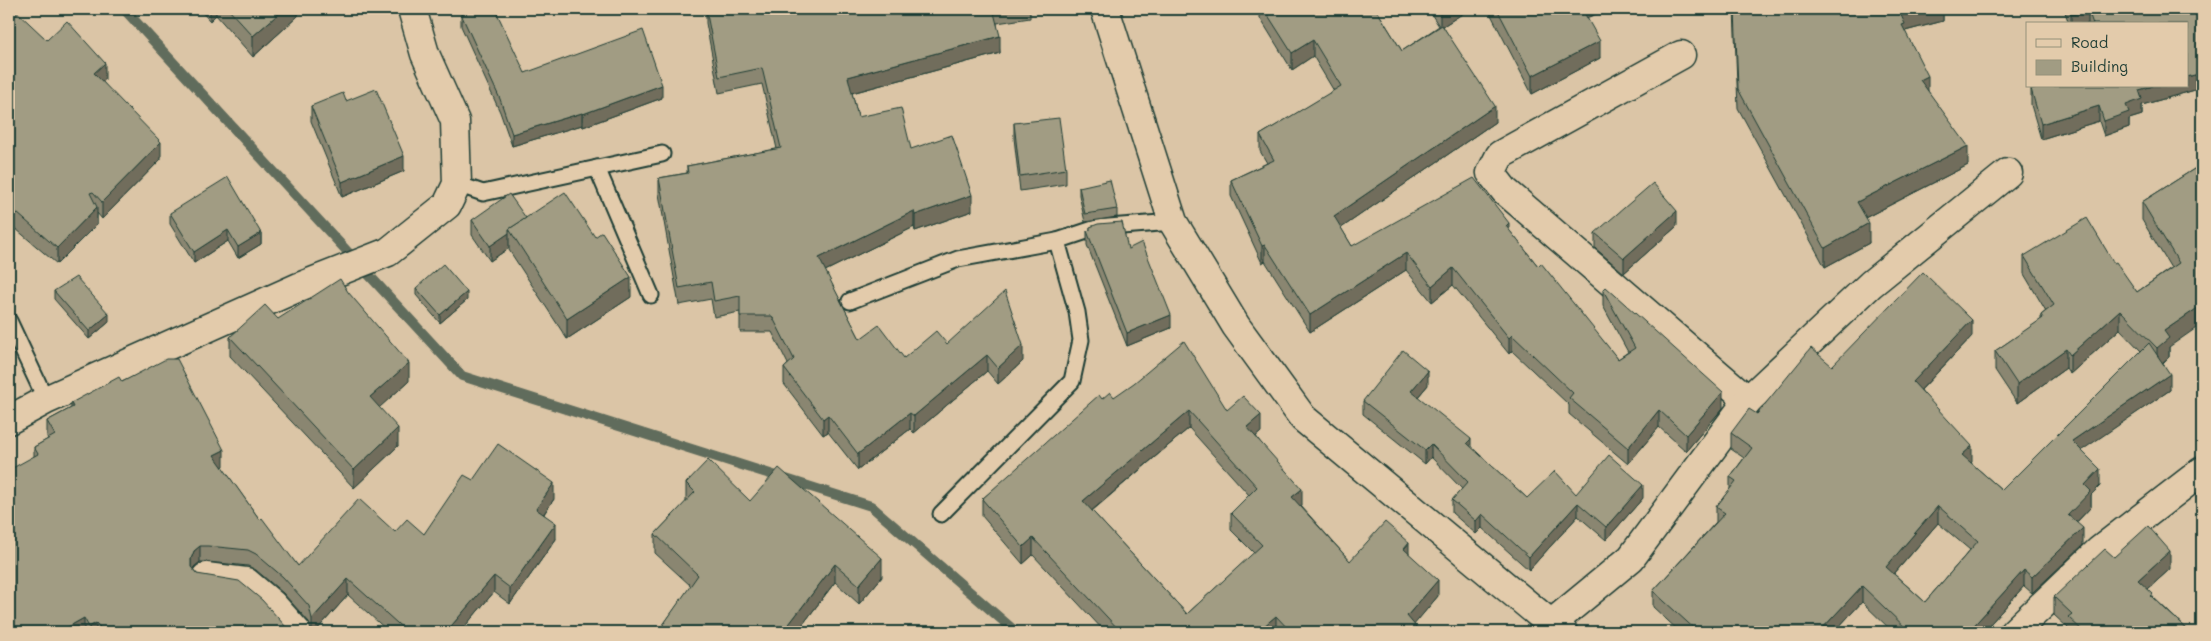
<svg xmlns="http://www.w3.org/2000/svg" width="2211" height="641" viewBox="0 0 2211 641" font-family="Mali,sans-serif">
<rect width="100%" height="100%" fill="#dbc5a6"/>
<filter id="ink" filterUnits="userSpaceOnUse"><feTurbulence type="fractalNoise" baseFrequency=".02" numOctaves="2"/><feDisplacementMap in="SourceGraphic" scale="10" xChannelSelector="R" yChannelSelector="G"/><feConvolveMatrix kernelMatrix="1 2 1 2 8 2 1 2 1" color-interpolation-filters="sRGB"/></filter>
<g filter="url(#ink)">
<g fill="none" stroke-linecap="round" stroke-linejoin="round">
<!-- stream -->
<path stroke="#606c5b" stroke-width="10" d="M124,9L462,376L871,506L1016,632"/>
<!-- service casing -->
<g stroke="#1f3d34" stroke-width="19">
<g id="service">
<path d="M597,168L651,295"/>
<path d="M457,184L483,193L662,154"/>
<path d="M850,301L958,259L1057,241L1096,228L1173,222"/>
<path d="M9,321L46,400"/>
<path d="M941,514L1072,381L1081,340L1077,312L1057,241"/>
</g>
</g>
<!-- minor casing -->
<g stroke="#1f3d34" stroke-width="31">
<g id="minor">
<path d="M1105,9L1173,222L1236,326L1303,418L1551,624L1563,632"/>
<path d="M1681,55L1500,155L1491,173L1505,191L1748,400"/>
<path d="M9,420L46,400L299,287L388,252L447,205L457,184L455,121L425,54L412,9"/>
<path d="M206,577L246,582L273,605L297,632"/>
<path d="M1551,624L1631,558L1748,400L1871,284L2008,173"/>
<path d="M2014,632L2100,550L2202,471"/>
</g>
</g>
<!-- service -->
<use href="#service" stroke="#e3cbab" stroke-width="15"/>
<!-- minor -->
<use href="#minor" stroke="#e3cbab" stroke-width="28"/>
</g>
<!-- wall -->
<g fill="#8a8671" stroke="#1f3d34" fill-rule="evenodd">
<path d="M9,9L47,40L105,80L103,82L161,159L102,219L97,213V224L57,264L9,223Z"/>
<path d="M199,9H298V16L253,57L216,15L210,21Z"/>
<path d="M706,9H1030V18L997,23L1000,53L852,93L858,117L911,149L972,211L915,231L914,227L825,271L860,339L904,358L947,344L1023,361L998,384L987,371L914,433L910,429L858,470L828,432L823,435L784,384V368L788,364L772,332H740V312L714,317L711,299L679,305L659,194V178L687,173V166L777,149L762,84L719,93L706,23Z"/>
<path d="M1260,9H1376L1402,51L1439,26L1428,9H1470L1443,26L1495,122L1341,228L1352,246L1509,230L1538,266L1618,359L1628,352L1603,306V290L1723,408L1686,451L1659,427L1628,464L1569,414V405L1512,351L1509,354L1453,285L1432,302L1406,270L1310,332L1265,261L1262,263L1231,196V180L1267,163L1260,151V135L1334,91L1313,56L1292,70L1260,18Z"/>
<path d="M1488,9H1610L1587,17L1600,58L1532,94Z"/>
<path d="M1734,9H1943V21L1905,31L1928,91L1968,165L1865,218L1869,243L1825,267L1738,108Z"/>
<path d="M2064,9H2202V88L2142,105V115L2129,119V127L2104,136L2099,121L2041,139L2031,105V89L2187,86V24H2069Z"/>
<path d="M461,14L525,73L662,98L583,127L582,125L512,146L500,112L461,26Z"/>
<path d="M346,101L404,171L342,197L311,121V106Z"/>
<path d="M1014,123L1066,169V184L1020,191L1014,138Z"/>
<path d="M2202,164L2169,347V357L2163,363L2170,390L2081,450L2100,486L2091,495V507L2077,522L2083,545L2032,593L2024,586L1983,632H1893L1862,602L1834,632H1680L1653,607V591L1716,522V507L1730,489V477L1744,458L1731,449V433L1757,414L1832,366L1972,336L1921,390L1972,462L1971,463L2002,490L2141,351L2120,329L2070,374L2066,368L2017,403L1995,370V351L2041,320V315L2046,311L2024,274V256L2114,263L2137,292L2171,268L2142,220V202ZM1938,523L1970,550L1925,602L1894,574Z"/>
<path d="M1079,187L1117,209V217L1085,222L1079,195Z"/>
<path d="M170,213L261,233V244L238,258L228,241L194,263L170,224Z"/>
<path d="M526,218L631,297L567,339L509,250V248L490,261L472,235V220Z"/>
<path d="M1677,226L1624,273L1595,248V233Z"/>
<path d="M1090,227L1128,249L1171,328L1127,346L1087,245V231L1090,230Z"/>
<path d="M416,288L467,300L440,323L416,295Z"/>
<path d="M54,291L109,322L89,339L54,299Z"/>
<path d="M278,319L409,381L379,407L398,446L354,488L230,356V337Z"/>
<path d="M122,382L224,466L222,467L260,520L298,566L395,532L424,534L473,480L554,499L544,514L556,539L510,604L494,592L460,632H389L348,595L315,632H311L309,622L283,593L256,570L248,566L208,562H200L194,567L193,569L197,574L293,631L302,632H9L34,456V447L48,439L47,437V421L71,408V403Z"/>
<path d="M1428,385L1418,397L1471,447L1527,498L1576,494L1643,498L1606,540L1578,516L1529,570L1482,528L1476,534L1452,513V500L1462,489L1431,457L1425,464L1363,414V401Z"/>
<path d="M1114,397L1227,410L1261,432L1256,436L1302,505L1301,506L1350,561L1409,554L1438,596L1414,624L1417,632H1105L1033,555L1023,564L982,516V499L1102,399ZM1189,428L1249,495L1231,513V530L1254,553L1187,614L1092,511Z"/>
<path d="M686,483L750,501L882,577L859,604L835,582L797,632H658L691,586L655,553V534L686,502Z"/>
<path d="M2114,557L2170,569L2148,589L2153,597L2190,632H2068V628L2054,615V597Z"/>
</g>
<!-- shaded-wall -->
<g fill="#716d5c" stroke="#1f3d34">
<path d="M210,9H216V15L210,21Z"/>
<path d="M284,9H298V16L253,57V36Z"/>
<path d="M1443,9H1470L1440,28V10Z"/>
<path d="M1578,9H1610L1578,21Z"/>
<path d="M1915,9H1943V21L1905,31V43L1900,13Z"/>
<path d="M2088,10V24H2071V15Z"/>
<path d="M1000,36V53L848,94V77Z"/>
<path d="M1313,40V56L1292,70V53Z"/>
<path d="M1600,41V58L1532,94V76Z"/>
<path d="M105,63V80L94,90V73Z"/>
<path d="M2202,73V88L2142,105V115L2129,119V127L2104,136V121L2126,105L2139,90L2153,86H2187V77Z"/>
<path d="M1928,76V95L1920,80Z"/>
<path d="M662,85V98L583,127V114Z"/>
<path d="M1495,106V122L1334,233V216Z"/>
<path d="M2099,106V121L2041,139V124Z"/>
<path d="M582,113V125L512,146V134Z"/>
<path d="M161,142V159L102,219V202Z"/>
<path d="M1968,146V165L1857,222V202Z"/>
<path d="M404,156V171L342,197V182Z"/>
<path d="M972,195V211L915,231V215Z"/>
<path d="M97,207V224L57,264V248Z"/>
<path d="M914,211V227L819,274V258Z"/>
<path d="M1677,211V226L1624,273V258Z"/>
<path d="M1509,223V239L1506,226Z"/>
<path d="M1869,223V243L1825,267V248Z"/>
<path d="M228,230V241L194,263V252Z"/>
<path d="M261,233V244L238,258V247Z"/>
<path d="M509,233V248L490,261V246Z"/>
<path d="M1265,245V261L1262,263V246Z"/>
<path d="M1406,253V270L1310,332V315Z"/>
<path d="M1453,268V285L1432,302V286Z"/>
<path d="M631,277V297L567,339V319Z"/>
<path d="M467,292V300L440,323V315Z"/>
<path d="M2202,305V324L2169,347V357L2157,367V348L2164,331Z"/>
<path d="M2120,310V329L2070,374V355Z"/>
<path d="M109,314V322L89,339V331Z"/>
<path d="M1171,315V328L1127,346V333Z"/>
<path d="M1972,320V336L1913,398V382Z"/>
<path d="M1512,335V351L1509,354V338Z"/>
<path d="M1023,345V361L998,384V368Z"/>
<path d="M2066,349V368L2017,403V384Z"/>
<path d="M987,355V371L914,433V416Z"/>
<path d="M409,363V381L370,416V397Z"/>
<path d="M1428,371V385L1411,405V391Z"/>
<path d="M2170,374V390L2072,457V441Z"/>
<path d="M1723,392V408L1686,451V435Z"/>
<path d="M1659,410V427L1628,464V448Z"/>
<path d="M1189,411V428L1083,518V501Z"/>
<path d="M910,413V429L858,470V454Z"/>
<path d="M828,415V432L823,435V419Z"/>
<path d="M1261,415V432L1247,444V427Z"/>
<path d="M398,428V446L354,488V470Z"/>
<path d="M1471,439V452L1467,443Z"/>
<path d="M1431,444V457L1425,464V450Z"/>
<path d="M1972,446V462L1962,471V455Z"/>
<path d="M224,450V466L214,471V455Z"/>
<path d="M2100,469V486L2091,495V507L2068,531V515L2085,485Z"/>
<path d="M554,483V499L536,525V509Z"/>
<path d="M1643,485V498L1606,540V527Z"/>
<path d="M1302,489V505L1292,514V497Z"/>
<path d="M1578,503V516L1529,570V557Z"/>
<path d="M1938,506V523L1886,583V567Z"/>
<path d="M1482,514V528L1476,534V521Z"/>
<path d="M556,523V539L510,604V588Z"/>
<path d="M2083,528V545L2032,593V577Z"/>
<path d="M1033,538V555L1023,564V547Z"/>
<path d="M1409,543V560L1404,549Z"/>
<path d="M200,546V562L194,567L191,575V559L194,551Z"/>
<path d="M2170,551V569L2138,598V580Z"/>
<path d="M882,558V577L859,604V585Z"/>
<path d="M835,564V582L797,632H783Z"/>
<path d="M2024,570V586L1983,632H1968Z"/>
<path d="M494,576V592L460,632H446Z"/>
<path d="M348,579V595L315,632H312V619Z"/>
<path d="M1438,580V596L1408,632L1407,616Z"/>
<path d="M1862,586V602L1834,632H1819Z"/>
<path d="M1276,616V632H1257Z"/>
<path d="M84,618V632H59Z"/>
<path d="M96,623V632H89V627Z"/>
<path d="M1417,628V632H1412Z"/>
</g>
<!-- building -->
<g fill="#a19c83" stroke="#1f3d34" fill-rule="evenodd">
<path d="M9,9H14L47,40L67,21L105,63L94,73L161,142L102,202L93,192L90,193L97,207L57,248L9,206Z"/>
<path d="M228,9H284L253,36Z"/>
<path d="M472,9H495L525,73L643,30L662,85L583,114L582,113L512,134L500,99L461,14Z"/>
<path d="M706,9H993L1000,36L848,77L858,117L901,108L911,149L952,135L972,195L915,215L914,211L819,258L860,339L879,325L904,358L936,331L947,344L1005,291L1023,345L998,368L987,355L914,416L910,413L858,454L828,415L823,419L784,368L794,359L772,316H740V296L714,301L711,282L679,288L659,178L688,173L687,166L781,148L762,68L719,77Z"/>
<path d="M1264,9H1376L1402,51L1442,25L1495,106L1334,216L1352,246L1474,178L1509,223L1506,226L1538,266L1541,263L1618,359L1635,348L1603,290L1606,287L1723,392L1686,435L1659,410L1628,448L1569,398L1573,393L1512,335L1509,338L1453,268L1432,286L1406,253L1310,315L1265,245L1262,246L1231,180L1274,160L1260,135L1341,86L1313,40L1292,53Z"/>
<path d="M1497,9H1582L1600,41L1532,76Z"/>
<path d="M1735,9H1915L1900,13L1905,24L1902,25L1928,76L1920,80L1968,146L1857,202L1869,223L1825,248L1738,89Z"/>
<path d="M2069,9H2202V73L2187,77V24H2093L2088,10L2071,15Z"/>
<path d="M2042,86H2153L2139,90L2142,99L2126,105L2129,112L2104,121L2099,106L2041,124L2031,89Z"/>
<path d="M376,89L404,156L342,182L311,106L343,93L346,101Z"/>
<path d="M1059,118L1066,169L1020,176L1014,123Z"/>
<path d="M2202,164V305L2164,331L2169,338L2157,348L2120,310L2070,355L2066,349L2017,384L1995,351L2043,318L2041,315L2054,305L2024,256L2087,218L2114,263L2116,262L2137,292L2179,263L2142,202Z"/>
<path d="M228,177L261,233L238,247L228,230L194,252L170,213Z"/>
<path d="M1110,180L1117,209L1085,214L1079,187Z"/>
<path d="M1653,183L1677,211L1624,258L1595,233Z"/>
<path d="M565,192L595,237L602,232L631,277L567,319L509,229Z"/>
<path d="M509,194L526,218L509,229V233L490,246L472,220Z"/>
<path d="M1122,222L1128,249L1142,242L1171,315L1127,333L1087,231L1090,230V227L1098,224Z"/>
<path d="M443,264L467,292L440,315L416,288Z"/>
<path d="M1923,272L1972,320L1913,382L1972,446L1962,455L2002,490L2149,343L2170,374L2072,441L2100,469L2085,485L2091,491L2068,515L2083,528L2032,577L2024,570L1968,632H1910L1862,586L1819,632H1698L1653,591L1725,513L1716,507L1736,481L1730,477L1752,448L1731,433L1749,409L1757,414L1811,348L1832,366ZM1938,506L1978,541L1925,602L1886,567Z"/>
<path d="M76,277L109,314L89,331L54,291Z"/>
<path d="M340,279L348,292L409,363L370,397L398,428L354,470L230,337L265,305L278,319Z"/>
<path d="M1184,341L1227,410L1243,396L1261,415L1247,427L1302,489L1292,497L1350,561L1385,522L1409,543L1404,549L1438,580L1407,616L1417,628L1412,632H1291L1276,616L1257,632H1121L1033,538L1023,547L982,499L1099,395L1102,399L1110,392L1114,397L1134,383ZM1189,411L1257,487L1231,513L1262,545L1187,614L1083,501Z"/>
<path d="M1403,350L1428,371L1411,391L1471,439L1467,443L1527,498L1555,471L1576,494L1609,455L1643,485L1606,527L1578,503L1529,557L1482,514L1476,521L1452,500L1468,482L1431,444L1425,450L1363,401Z"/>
<path d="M166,359H177L224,450L214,455L260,520L262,518L298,566L359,499L395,532L407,519L424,534L464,475L473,480L498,444L554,483L536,509L556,523L510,588L494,576L446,632H407L348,579L312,619L309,606L283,577L256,554L248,550L208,546H200L194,551L191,559V567L197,574L239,581L262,600L286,627L293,631H302L300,632H105L96,623L89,627L84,618L59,632H9V470L38,454L34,447L55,435L47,421L73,407L71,403L119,377L122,382Z"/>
<path d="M708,460L750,501L779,468L882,558L859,585L835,564L783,632H658L698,575L655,534L695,492L686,483Z"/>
<path d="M2148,526L2170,551L2138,580L2153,594L2151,596L2190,632H2084L2068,617L2072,614L2054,597L2105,549L2114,557Z"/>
</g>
</g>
<!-- margin -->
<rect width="2211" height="641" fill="none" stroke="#e3cbab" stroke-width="30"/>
<rect x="15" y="15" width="2181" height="611" fill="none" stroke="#1f3d34" stroke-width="2" filter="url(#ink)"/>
<!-- legend -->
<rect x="2026" y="22" width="162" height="65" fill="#e3cbab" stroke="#95927b"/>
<rect x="2036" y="39" width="25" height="8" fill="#e3cbab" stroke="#95927b"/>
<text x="2071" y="48" font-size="15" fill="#1f3d34">Road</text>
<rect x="2036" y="60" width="25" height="15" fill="#a19c83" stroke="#95927b"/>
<text x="2071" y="72" font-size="15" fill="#1f3d34">Building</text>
</svg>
